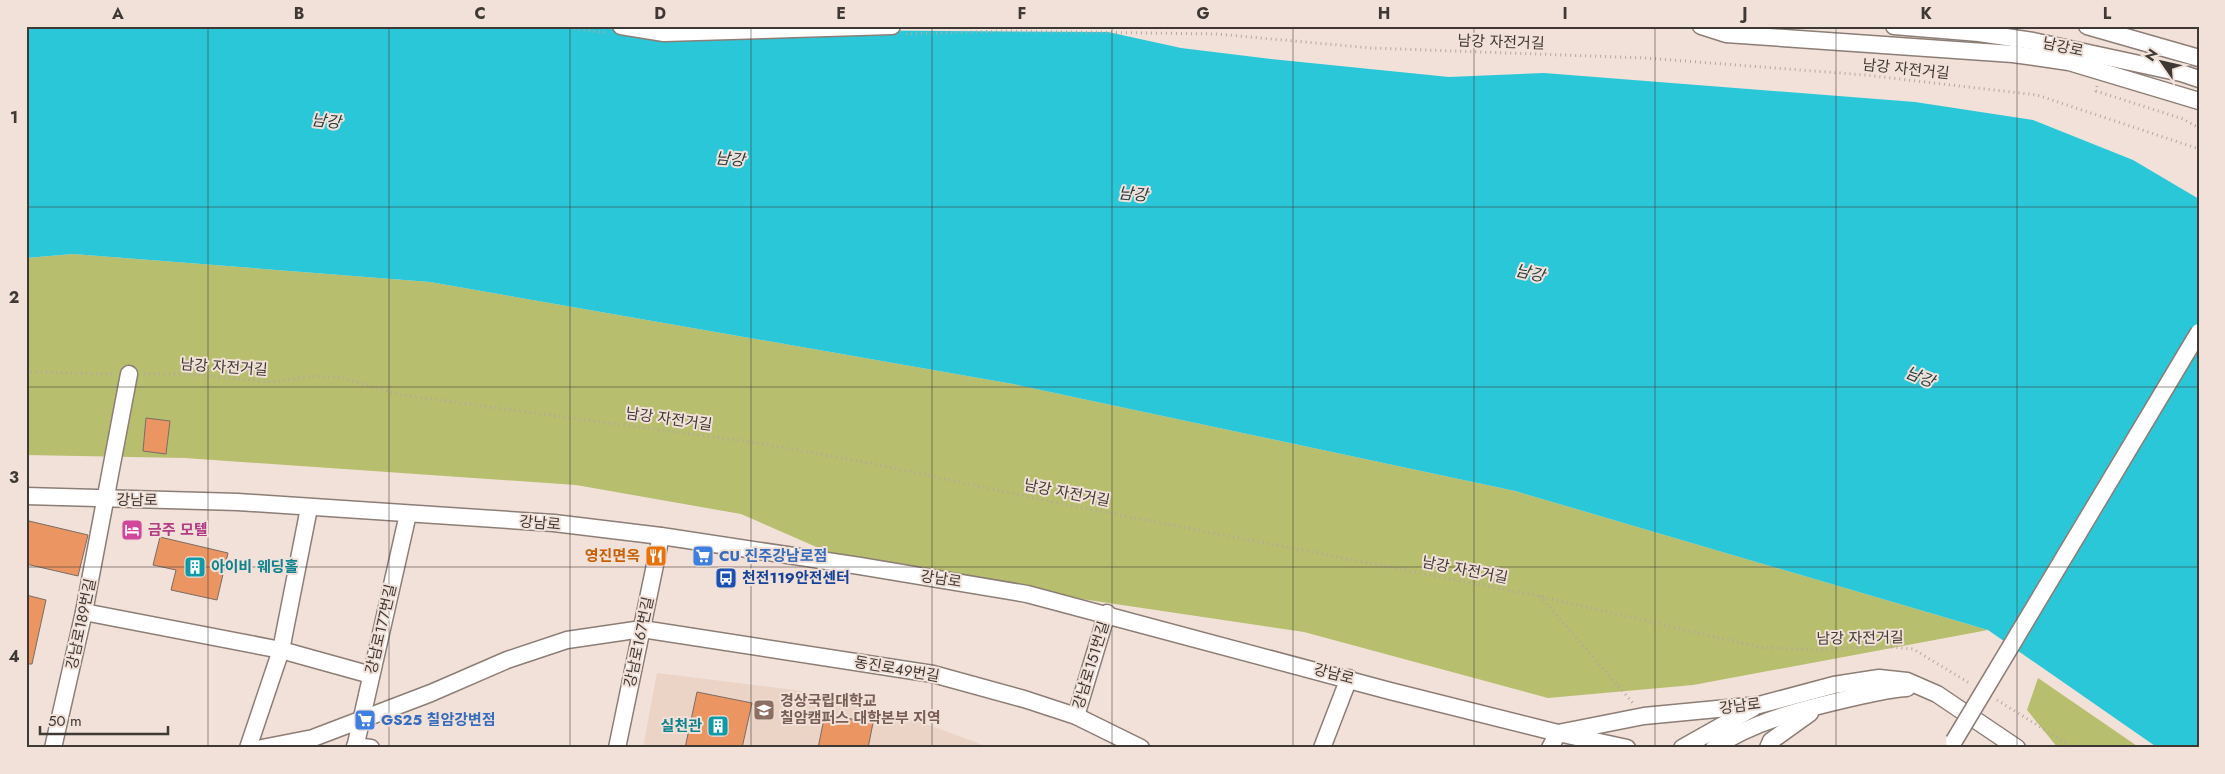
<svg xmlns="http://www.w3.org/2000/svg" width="2225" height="774" viewBox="0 0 2225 774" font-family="Jost,'Noto Sans KR',sans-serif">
<rect width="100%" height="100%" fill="#f1e1d8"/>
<!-- built -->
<path fill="#ebd3c6" d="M657,673L826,694L929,725L991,748H643Z"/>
<!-- green -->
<g fill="#b7be6d">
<path d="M73,254L430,282L1013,384L1515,491L1988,630L1693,685L1548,698L1304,632L860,566L741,514L576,485L185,458L26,455V258Z"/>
<path d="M2038,678L2140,748H2058L2027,710Z"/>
</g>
<!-- water -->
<path fill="#2ac7d9" d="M26,26H620L629,29L1108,32L1181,48L1271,59L1449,77L1544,73L1915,102L2033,120L2133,160L2199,199V748H2158L1988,630L1515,491L1013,384L430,282L73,254L26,258Z"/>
<!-- building -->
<g fill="#eb9563" stroke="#7a6c64">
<path d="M146,418L170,421L166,454L143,451Z"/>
<path d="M29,521L88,535L78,576L26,564V535Z"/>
<path d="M160,537L228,553L217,600L171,590L176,570L153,565Z"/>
<path d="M26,595L46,600L32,664H26Z"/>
<path d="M697,692L752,703L742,748H685Z"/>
<path d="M825,714L873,723L868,748H818Z"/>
</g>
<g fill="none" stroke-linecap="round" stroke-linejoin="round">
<!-- minor casing -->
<g stroke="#8c7d75" stroke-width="19">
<g id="minor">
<path d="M621,26L664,33L892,26"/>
<path d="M1701,26L1726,34L2013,54L2069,62L2199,101"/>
<path d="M1894,26L1979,33L2033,41L2181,73L2199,79"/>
<path d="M2087,26L2199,58"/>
<path d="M26,496L238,502L554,523L661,536L860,566L1027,594L1390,691L1558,733L1627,748"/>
<path d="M84,612L281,650L371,675"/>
<path d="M1076,716L1107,613"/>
<path d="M355,746L371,748"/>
<path d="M53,748L84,612L129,374"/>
<path d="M248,748L281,650L309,508"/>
<path d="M262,748L313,738L431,693L507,660L567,640L642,629L933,674L1024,699L1076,716L1141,748"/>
<path d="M355,748L408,514"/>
<path d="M617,748L661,536"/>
<path d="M1322,748L1349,678"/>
<path d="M1550,748L1558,733L1644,716L1759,705L1834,685L1879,678L1907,681L1937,694L2017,748"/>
<path d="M1682,748L1753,708"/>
<path d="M1714,748C1753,721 1804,709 1851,698C1869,694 1888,689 1907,688"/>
<path d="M1768,748L1771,741L1810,713"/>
</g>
</g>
<!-- path -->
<g stroke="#b4a7a0" stroke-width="3" stroke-dasharray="1 4" stroke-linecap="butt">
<path d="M554,26L607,33"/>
<path d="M906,34L1006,31L1217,34L1371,48L1646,58L1865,75L2037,95L2199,149"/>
<path d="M2097,86L2096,91L2183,119L2199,128"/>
<path d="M26,372L113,374"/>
<path d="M144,374H187L273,382L313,376L344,378L401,395L751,442L870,463L1053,502L1539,596L1759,647L1816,650L1880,646L1913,649L1971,684"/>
<path d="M1540,596L1633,703"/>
<path d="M1997,700L2074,748"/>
</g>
<!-- minor -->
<use href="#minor" stroke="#fff" stroke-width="16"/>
<!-- minor-bridge casing -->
<g stroke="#8c7d75" stroke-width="19" stroke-linecap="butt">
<path id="minor-bridge" d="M1954,741L2199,332"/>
</g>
<!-- minor-bridge -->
<use href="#minor-bridge" stroke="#fff" stroke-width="16"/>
</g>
<!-- grid -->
<path fill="none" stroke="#3f3935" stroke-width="1" stroke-opacity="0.55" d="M208,26V748M389,26V748M570,26V748M751,26V748M932,26V748M1112,26V748M1293,26V748M1474,26V748M1655,26V748M1836,26V748M2017,26V748M26,207H2199M26,387H2199M26,567H2199"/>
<!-- icons -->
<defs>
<g id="hotel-square" transform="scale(1.125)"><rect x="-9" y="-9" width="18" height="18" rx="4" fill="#d1479c" stroke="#f1e1d8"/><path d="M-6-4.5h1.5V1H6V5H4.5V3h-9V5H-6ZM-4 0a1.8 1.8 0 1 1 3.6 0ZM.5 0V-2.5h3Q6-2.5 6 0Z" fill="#fff"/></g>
<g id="restaurant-square" transform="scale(1.125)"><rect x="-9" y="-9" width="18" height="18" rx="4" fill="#e8710a" stroke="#f1e1d8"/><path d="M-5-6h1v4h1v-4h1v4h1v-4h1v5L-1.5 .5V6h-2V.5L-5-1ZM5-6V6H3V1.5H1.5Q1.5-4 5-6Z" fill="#fff"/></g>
<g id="supermarket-square" transform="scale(1.125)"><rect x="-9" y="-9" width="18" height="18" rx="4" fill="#3f7fe0" stroke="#f1e1d8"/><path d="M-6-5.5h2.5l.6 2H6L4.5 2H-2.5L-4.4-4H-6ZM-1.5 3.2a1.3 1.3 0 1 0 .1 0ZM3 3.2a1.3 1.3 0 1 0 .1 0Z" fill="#fff"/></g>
<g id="building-square" transform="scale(1.125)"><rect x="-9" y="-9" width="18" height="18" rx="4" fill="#0f9aa8" stroke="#f1e1d8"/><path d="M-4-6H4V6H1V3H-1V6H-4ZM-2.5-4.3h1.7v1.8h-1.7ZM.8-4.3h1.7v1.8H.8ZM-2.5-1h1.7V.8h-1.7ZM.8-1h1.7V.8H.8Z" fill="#fff"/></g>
<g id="bus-square" transform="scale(1.125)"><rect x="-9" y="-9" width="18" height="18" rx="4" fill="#1a4fb4" stroke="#f1e1d8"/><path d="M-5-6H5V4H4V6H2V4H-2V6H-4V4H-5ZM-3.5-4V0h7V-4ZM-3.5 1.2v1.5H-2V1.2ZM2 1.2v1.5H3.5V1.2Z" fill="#fff"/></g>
<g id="university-square" transform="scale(1.125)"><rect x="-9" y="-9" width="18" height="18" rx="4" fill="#8d6e63" stroke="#f1e1d8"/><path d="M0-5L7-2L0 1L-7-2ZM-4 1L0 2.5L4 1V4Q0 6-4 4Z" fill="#fff"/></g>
</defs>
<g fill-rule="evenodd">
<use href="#hotel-square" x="132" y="530"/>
<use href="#restaurant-square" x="656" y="556"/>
<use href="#supermarket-square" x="703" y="556"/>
<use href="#building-square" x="195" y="567"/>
<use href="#bus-square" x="726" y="578"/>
<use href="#university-square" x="764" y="710"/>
<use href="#supermarket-square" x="365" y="720"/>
<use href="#building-square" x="718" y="726"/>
</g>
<g text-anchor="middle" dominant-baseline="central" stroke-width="4" stroke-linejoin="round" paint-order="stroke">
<!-- street labels -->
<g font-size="15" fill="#3f3935" stroke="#f1e1d8">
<text transform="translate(1501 42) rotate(2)">남강 자전거길</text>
<text transform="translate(2063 47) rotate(12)">남강로</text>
<text transform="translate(1906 69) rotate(6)">남강 자전거길</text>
<text transform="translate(224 367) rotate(4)">남강 자전거길</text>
<text transform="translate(669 419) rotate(8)">남강 자전거길</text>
<text transform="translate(1067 493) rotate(11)">남강 자전거길</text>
<text transform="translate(137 500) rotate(1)">강남로</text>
<text transform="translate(540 523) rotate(5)">강남로</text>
<text transform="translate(1465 570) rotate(11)">남강 자전거길</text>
<text transform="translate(941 579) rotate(9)">강남로</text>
<text transform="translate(81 624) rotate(-78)">강남로189번길</text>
<text transform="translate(381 629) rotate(-77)">강남로177번길</text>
<text transform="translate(1860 638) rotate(-1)">남강 자전거길</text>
<text transform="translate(639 642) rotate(-78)">강남로167번길</text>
<text transform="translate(1091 665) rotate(-73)">강남로151번길</text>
<text transform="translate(897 669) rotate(10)">동진로49번길</text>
<text transform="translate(1334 674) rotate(15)">강남로</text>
<text transform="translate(1740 706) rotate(-7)">강남로</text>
</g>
<!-- hotel labels -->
<g font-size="15" font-weight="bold" fill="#b23c85" stroke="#f1e1d8" text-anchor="start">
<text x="148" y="530">금주 모텔</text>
</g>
<!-- food labels -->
<g font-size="15" font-weight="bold" fill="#c56008" stroke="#f1e1d8" text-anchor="end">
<text x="640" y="556">영진면옥</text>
</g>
<!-- shop labels -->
<g font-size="15" font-weight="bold" fill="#366cbe" stroke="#f1e1d8" text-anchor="start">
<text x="719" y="556">CU 진주강남로점</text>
<text x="381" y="720">GS25 칠암강변점</text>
</g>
<!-- culture labels -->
<g font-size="15" font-weight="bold" fill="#0d838f" stroke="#f1e1d8" text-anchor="start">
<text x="211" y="567">아이비 웨딩홀</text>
<text x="702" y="726" text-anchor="end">실천관</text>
</g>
<!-- transit labels -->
<g font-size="15" font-weight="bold" fill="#164399" stroke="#f1e1d8" text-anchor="start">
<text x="742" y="578">천전119안전센터</text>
</g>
<!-- education labels -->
<g font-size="15" font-weight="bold" fill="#785e54" stroke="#f1e1d8" text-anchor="start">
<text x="780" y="701">경상국립대학교<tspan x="780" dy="17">칠암캠퍼스 대학본부 지역</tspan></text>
</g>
<!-- water labels -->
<g font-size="16" font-style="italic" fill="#253d41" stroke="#f1e1d8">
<text transform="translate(326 121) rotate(6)">남강</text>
<text transform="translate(730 159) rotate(5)">남강</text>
<text transform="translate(1133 194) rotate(5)">남강</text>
<text transform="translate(1530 273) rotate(12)">남강</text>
<text transform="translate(1920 377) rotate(22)">남강</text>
</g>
</g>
<!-- border -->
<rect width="2225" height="774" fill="none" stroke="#f1e1d8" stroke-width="55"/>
<!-- north arrow -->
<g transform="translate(2162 62) rotate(304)" stroke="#f1e1d8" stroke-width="4" paint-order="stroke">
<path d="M0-4L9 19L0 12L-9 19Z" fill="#3f3935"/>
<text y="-8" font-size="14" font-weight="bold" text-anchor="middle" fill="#3f3935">N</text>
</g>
<!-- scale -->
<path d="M40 726v8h128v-8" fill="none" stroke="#3f3935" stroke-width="2.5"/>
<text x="48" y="726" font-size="15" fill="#3f3935" stroke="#f1e1d8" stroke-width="4" paint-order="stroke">50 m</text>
<rect x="28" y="28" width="2170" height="718" fill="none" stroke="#3f3935" stroke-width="2"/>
<g font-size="16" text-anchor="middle" font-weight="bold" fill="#3f3935">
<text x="118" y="19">A</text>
<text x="299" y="19">B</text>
<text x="480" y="19">C</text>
<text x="660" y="19">D</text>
<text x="841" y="19">E</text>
<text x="1022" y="19">F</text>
<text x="1203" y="19">G</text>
<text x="1384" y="19">H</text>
<text x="1565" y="19">I</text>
<text x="1745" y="19">J</text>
<text x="1926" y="19">K</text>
<text x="2107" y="19">L</text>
<text x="14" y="123">1</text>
<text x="14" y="303">2</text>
<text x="14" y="483">3</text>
<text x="14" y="662">4</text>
</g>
</svg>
